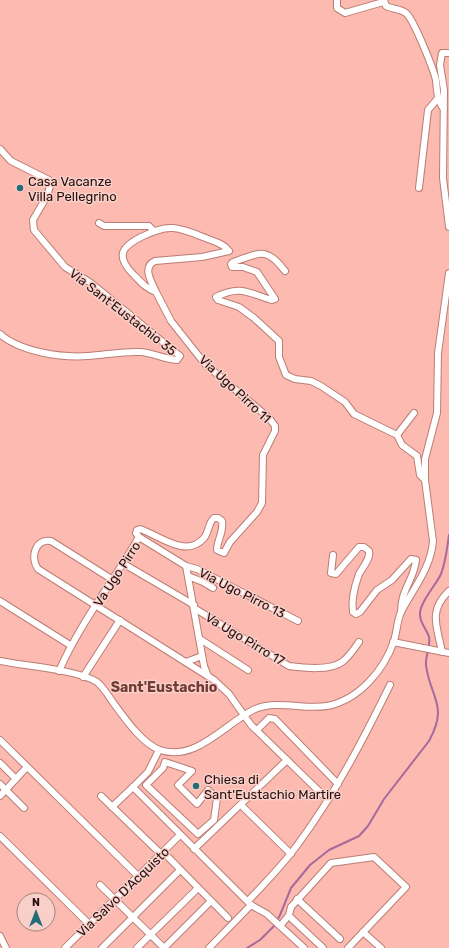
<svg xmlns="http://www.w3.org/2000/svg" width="449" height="948" viewBox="0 0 449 948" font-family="Rubik,sans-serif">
<rect width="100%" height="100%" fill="#fcbab0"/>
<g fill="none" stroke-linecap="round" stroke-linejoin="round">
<!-- stream -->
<path stroke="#a8699d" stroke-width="2" d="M247,948L260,940L274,926L280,915L291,888L310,865L329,850L359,836L368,826L384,799L429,741C449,705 430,698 426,665C425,656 431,646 429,637C427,630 420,623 420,615C419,603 436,585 441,574C446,561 447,548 449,535"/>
<!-- street casing -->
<g stroke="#bb7d74" stroke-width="8">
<g id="street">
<path d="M337,0V8L345,13L383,2"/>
<path d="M384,0L386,6C392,9 401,9 406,13C414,20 433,68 436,80C437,90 437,101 444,109"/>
<path d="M449,53H442L440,65L444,90L443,178L449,227"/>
<path d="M0,149L11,161L49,180L50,186L47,196L33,220L34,230L65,267L91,283L180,356L177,360C164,359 153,353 141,352C124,351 105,355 88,356C62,358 20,352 0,334"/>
<path d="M419,188L428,110L438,98"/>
<path d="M99,223L104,226H149L154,231"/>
<path d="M285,271C266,246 260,253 233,262L231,264L232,267H243L257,272L275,299L272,300C250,294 241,284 216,297L218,300L239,307L254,318L279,341V357L286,375L295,379L311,381L321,386L345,402L354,414L397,435L402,445L417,456L420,475L425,480"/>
<path d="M397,435L414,413"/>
<path d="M139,537L136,533L137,530L140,529C159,535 186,559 204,538C209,532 208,523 214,518H218L222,521C224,532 217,540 217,550L224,553L230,542L257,512L262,503L263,455L275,431V426L269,418L205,364L171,321L156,292C145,288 140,281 132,273C115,255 123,246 141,237C151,232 162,227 173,228C185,229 198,235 208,239C216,242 224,244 229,251L202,257L155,261C142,267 151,281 156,292"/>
<path d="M333,555L331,573L336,574L359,547H364L369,551C371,558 363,567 359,574C355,585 351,600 353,612L356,614L360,612L377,590L392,580L411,559L416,560C414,580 401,589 401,612"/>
<path d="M124,564L194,605"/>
<path d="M186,566L197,569L298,621"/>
<path d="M188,576L203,582L213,588"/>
<path d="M113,580L51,541C35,538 30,558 38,569L214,680L229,694L251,725L328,800"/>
<path d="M0,601L70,645"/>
<path d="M194,608L289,666C304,668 330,671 342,662C349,657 354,649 359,642"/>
<path d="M200,639L248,670"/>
<path d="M393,642L449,653"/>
<path d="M442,652C437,626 428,611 449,591"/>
<path d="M0,661C24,666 79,670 97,682C103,687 108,695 112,701C123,716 142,744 160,750C195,762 224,725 253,710C276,699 303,710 327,706C359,700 384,670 394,641C397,631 397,621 401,612C413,589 431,568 433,541L425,480V459L437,413L438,353L449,273"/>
<path d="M186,662L202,656"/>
<path d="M59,671C80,623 113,582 139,537L186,566L204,666L208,676"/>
<path d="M83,677L120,620"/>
<path d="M257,730L269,718L275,719L338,784"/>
<path d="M0,740L138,876"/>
<path d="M159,750L148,772L133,787L251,905L267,914L304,948"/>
<path d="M165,762L192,771L178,785L197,804L208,790L217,798L214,820L198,834L146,785L163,768Z"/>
<path d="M0,763L16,779"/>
<path d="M0,784L24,808"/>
<path d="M0,796L27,767"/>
<path d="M101,796L162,855"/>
<path d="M112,807L133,787"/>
<path d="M243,807L291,854"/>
<path d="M0,836L89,924"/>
<path d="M194,849L287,760"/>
<path d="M169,858L228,918"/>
<path d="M100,885L164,948"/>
<path d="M297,899L340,939"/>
<path d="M248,901C265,883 283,865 298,844C335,794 363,740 390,685"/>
<path d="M289,916L323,948"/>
<path d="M281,925L289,915L291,907L331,863L374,857L406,887L348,948"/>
<path d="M363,932L381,948"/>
<path d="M0,936L6,948"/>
<path d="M65,948L180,835"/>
<path d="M102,948L180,870"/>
<path d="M137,948L198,888"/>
<path d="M164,948L211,901"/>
<path d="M209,948L251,905"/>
</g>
</g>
<!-- street -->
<use href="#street" stroke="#fff" stroke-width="6"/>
</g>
<!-- markers -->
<g fill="#246d77" stroke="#f8cfc9" stroke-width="1.5">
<circle cx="20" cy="188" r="4"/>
<circle cx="196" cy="786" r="4"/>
</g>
<g text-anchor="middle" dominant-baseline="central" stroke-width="3" stroke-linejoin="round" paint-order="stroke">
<!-- poi labels -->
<g font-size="13" fill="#260f0d" stroke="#f8cfc9" text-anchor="start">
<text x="28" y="181">Casa Vacanze<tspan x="28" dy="15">Villa Pellegrino</tspan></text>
<text x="204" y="779">Chiesa di<tspan x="204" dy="15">Sant'Eustachio Martire</tspan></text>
</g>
<!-- street labels -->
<g font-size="13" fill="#260f0d" stroke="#f8cfc9">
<text transform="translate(123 312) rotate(38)">Via Sant'Eustachio 35</text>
<text transform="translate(235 389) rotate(43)">Via Ugo Pirro 11</text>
<text transform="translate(117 574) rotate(-57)">Va Ugo Pirro</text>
<text transform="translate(242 593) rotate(27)">Via Ugo Pirro 13</text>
<text transform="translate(245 639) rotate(31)">Va Ugo Pirro 17</text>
<text transform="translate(123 892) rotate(-44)">Via Salvo D'Acquisto</text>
</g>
<!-- neighbourhood labels -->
<g font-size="14" font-weight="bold" fill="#723c35" stroke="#f8cfc9">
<text x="164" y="687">Sant'Eustachio</text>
</g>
</g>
<!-- north arrow -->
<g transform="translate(36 912)"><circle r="19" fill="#f8cfc9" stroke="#a4827e"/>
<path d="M0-3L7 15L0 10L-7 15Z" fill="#246d77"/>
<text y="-6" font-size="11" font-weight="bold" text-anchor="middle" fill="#260f0d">N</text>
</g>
</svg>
